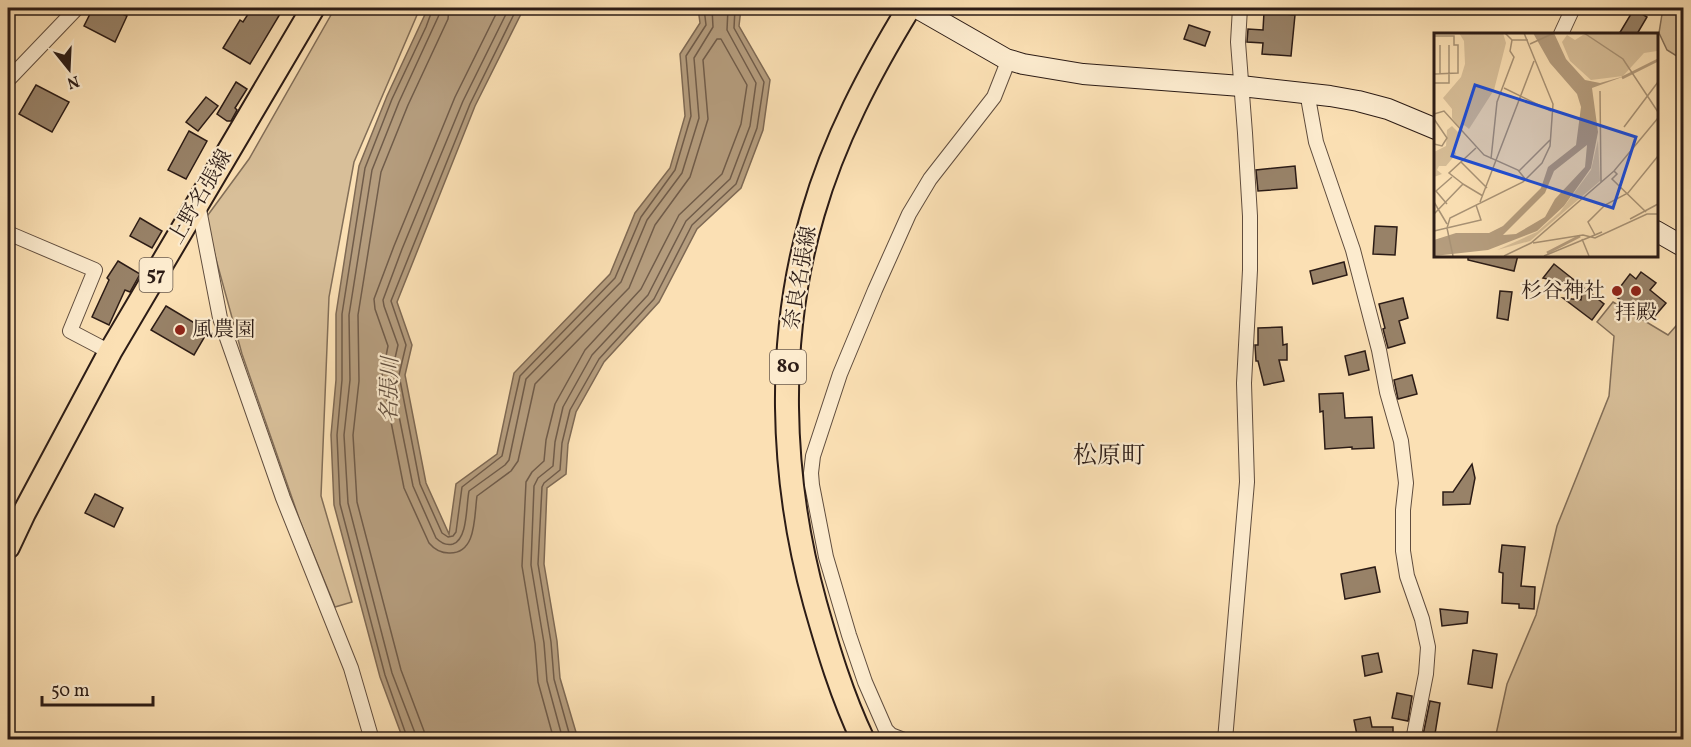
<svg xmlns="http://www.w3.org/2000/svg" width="1691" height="747" viewBox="0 0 1691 747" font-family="Vollkorn,'Noto Serif JP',serif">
<rect width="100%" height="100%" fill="#fbe0b4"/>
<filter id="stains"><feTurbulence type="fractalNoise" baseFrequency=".00333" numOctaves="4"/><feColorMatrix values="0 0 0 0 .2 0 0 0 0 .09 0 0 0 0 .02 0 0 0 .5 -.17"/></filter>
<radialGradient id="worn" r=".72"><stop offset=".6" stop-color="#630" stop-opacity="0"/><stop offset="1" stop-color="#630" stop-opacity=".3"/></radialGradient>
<!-- green -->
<g fill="#d8bf99" stroke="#826e58" stroke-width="1.5">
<path d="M335,8H420L354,162L329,297L321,496L352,602L335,607L300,521L242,354L205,219L249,159Z"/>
<path d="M1663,8H1683V60L1667,50L1659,33Z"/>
<path d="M1613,302L1668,335L1683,318V739H1495L1507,684L1536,615L1557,526L1609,396L1614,336L1597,322Z"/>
</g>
<!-- water -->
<path fill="#b59d7e" stroke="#7e6954" stroke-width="1.5" d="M428,8H524L475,106L397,302L412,345L405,375L426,483L449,534L456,484L497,454L514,373L610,274L635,213L670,168L685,116L680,54L700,23L698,8H741L739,26L770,80L763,130L741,188L697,229L659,302L604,362L576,412L568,444L566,474L547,488L544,564L557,641L560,678L578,739H403L380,677L334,505L331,435L336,380V314L359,166L387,96Z"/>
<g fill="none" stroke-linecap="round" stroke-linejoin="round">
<!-- shore -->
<g stroke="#705c4a" stroke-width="1.5">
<path d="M499,8L455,97L394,246L374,299L375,309L388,346L382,376L404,488L429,543C434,549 440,553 449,553C477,554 474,516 477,496L511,471L518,461L535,384L629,288L655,225L690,177L708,119L703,60L717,39H721L747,85L741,124L722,174L679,215L641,289L585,350L555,404L546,440L544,461L532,472L526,482L522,566L535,644L538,682L554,740"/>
<path d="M509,8L463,101L402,249L383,300L384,306L398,345L391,376L413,486L436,538C441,543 446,546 453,544C468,539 466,505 469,491L505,465L509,460L526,379L621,282L647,220L682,173L699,118L694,58L713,27L712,8"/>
<path d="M517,8L470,104L391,301L406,345L399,375L420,484L442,533L448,537L453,536L456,532L462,487L502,456L520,376L615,278L641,217L675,170L691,116L686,56L706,25L704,8"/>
<path d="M408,740L385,675L340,504L337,435L342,380V314L365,168L392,99L426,27L433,8"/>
<path d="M416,740L415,733L392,673L348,503L344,435L350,380L349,315L372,170L399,102L439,15L440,8"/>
<path d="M425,740L424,731L401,670L357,502L353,435L359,381L358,315L381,172L408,105L448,19L449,8"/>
<path d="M563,740L547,681L544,643L531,565L534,486L538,478L553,466L555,442L563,407L592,355L648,295L686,221L730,179L750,126L756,83L727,30L728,8"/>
<path d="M571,740L554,679L551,642L538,564L542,487L544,483L560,470L562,443L570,410L599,359L654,299L692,225L736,184L757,128L764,82L734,28L735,8"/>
</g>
</g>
<!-- building -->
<g fill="#988268" stroke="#2c1c16" stroke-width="1.5">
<path d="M93,8H109L127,16L115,42L84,26Z"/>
<path d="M252,8H269L280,14L250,64L223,48L240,20L243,22Z"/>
<path d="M1634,9L1647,17L1637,34H1619Z"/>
<path d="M1264,12L1295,15L1291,56L1262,54L1263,43L1247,42L1248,29L1263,30Z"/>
<path d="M1189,25L1210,32L1205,46L1184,39Z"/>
<path d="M236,82L247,89L235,108L237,110L231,121H227L217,114Z"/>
<path d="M36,85L69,102L52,132L19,114Z"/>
<path d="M206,97L218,106L198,131L186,122Z"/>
<path d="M189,131L207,141L186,179L168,170Z"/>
<path d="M1295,166L1297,188L1258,191L1256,170Z"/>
<path d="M140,218L162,231L152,248L130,236Z"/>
<path d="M1375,226L1397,227L1395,255L1373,254Z"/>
<path d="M1468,255H1518L1514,271L1468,260Z"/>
<path d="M118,261L140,274L130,292L125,290L109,325L92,317L109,280L107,278Z"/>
<path d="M1344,262L1347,275L1313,284L1310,271Z"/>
<path d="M1554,264L1583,287L1543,278Z"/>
<path d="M1641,272L1656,283L1650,290L1666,303L1655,316L1640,305L1635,311L1614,295L1630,274L1636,279Z"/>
<path d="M1583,287L1604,304L1592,320L1563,298L1581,300Z"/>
<path d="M1500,291L1512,292L1508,320L1497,318Z"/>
<path d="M1403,298L1408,318L1399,321L1405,343L1388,348L1383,329L1385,328L1379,304Z"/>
<path d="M166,306L208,331L194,355L151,330Z"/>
<path d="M1282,327L1283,345L1287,344V360H1279L1284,381L1264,385L1258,361H1256L1255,345H1258V328Z"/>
<path d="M1365,351L1369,370L1349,375L1345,356Z"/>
<path d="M1412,375L1417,394L1398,399L1394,380Z"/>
<path d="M1343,393L1345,418L1372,417L1374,448L1352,449V447L1325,449L1323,411L1320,412L1319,394Z"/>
<path d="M1472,464L1475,478L1470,504L1443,505V492H1453Z"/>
<path d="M95,494L123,508L114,527L85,513Z"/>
<path d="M1502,545L1525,547L1521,586L1535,587L1534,609L1519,608V604L1502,603L1503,573L1499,572Z"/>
<path d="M1375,567L1380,592L1345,599L1341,574Z"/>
<path d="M1440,609L1468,612L1467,623L1442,626Z"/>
<path d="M1473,650L1497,654L1492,688L1468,684Z"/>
<path d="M1378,653L1382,672L1365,676L1362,656Z"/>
<path d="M1397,693L1412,696L1408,721L1392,718Z"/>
<path d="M1430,701L1440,703L1434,740H1422Z"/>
<path d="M1370,717L1372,727H1393V740H1358L1354,720Z"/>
</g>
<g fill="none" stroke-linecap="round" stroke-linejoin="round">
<!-- street casing -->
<g stroke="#604d3e" stroke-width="16">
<g id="street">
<path d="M1561,34L1573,8"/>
<path d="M8,80L77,8"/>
<path d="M1307,92L1316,142L1353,250L1379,350L1387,392L1401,441L1406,483L1403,510V551L1407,576L1422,619L1428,647L1426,674L1413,740"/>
<path d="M198,204L220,318L283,498L351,668L372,740"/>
<path d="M8,233L95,270L70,331L110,352"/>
<path d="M904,740L891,735L886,730L865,682L849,635L826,557L812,485L811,473L813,456L840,374L875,290L909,214L930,179L994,97L1009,59"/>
<path d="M1225,740L1247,482L1244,383L1250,270V216L1245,133L1238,42L1240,8"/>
</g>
</g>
<!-- secondary casing -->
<g stroke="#2c1c16" stroke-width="22">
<g id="secondary">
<path d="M917,8L1006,59L1023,64L1083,74L1241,86L1330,96L1358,101L1388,109L1436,129"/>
<path d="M1656,231L1684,247"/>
</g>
</g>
<!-- primary casing -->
<g stroke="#2c1c16" stroke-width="26">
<g id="primary">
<path d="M8,547L24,513L110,352L313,8"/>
<path d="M863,740C842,696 828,649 815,603C780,476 776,339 813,213C834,140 870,72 909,8"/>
</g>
</g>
<!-- street -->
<use href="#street" stroke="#fcebce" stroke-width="14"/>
<!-- secondary -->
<use href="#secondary" stroke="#fcebce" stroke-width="20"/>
<!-- primary -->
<use href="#primary" stroke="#fbe0b4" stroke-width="22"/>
</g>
<!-- markers -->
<g fill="#8f2418" stroke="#fcebce" stroke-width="2">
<circle cx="1617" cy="291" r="6"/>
<circle cx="1636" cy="291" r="6"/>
<circle cx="180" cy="330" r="6"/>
</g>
<g text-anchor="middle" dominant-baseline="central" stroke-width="4.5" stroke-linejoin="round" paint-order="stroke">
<!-- shield labels -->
<g fill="#fcebce" stroke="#6a5a4d" stroke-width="1.5">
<rect x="139.5" y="258" width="33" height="34" rx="4.5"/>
<rect x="770" y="350" width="36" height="34" rx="4.5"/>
</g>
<g font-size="20" font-weight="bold" fill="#2c1c16">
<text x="156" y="275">57</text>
<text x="788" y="367">80</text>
</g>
<!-- street labels -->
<g font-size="21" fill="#2c1c16" stroke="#fcebce">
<text transform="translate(201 197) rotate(-60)">上野名張線</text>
<text transform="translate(801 278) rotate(-80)">奈良名張線</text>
</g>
<!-- poi labels -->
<g font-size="21" fill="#2c1c16" stroke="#fcebce" text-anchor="end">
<text x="1605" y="291">杉谷神社</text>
<text x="1636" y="313" text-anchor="middle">拝殿</text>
<text x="192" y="330" text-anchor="start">風農園</text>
</g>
<!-- water labels -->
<g font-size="22" font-style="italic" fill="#635040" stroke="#fcebce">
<text transform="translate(391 390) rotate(-89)">名張川</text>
</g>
<!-- quarter labels -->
<g font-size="24" fill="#2c1c16" stroke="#fcebce">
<text x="1109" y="457">松原町</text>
</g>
</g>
<!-- overview -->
<g transform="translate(1434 33)">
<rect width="224" height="224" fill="#fbe0b4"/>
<path d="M25,0H69L72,10L60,57L35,96L30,92L25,95L18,85V76L9,65L27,44L31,31L30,8ZM152,0H223V18L210,20L189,43L157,47L136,28L128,9L133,2L141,7ZM18,93L27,102L20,115L22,121L12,133H5L3,137L8,141L0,144V119L12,113L13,97ZM164,107L166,148L96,208L63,217L103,199L126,179L157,137Z" fill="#d8bf99"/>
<path d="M99,0H120L132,26L151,47L166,50L191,43L158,55L164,99L157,135L130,173L103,198L54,217L0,223V207L22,200H55L69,193L107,155L114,134L142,112L147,74L143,61L116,30ZM153,112L151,134L121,166L111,184L82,201L69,202L111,160L120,138Z" fill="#b59d7e" fill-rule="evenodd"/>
<path fill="none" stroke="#b59d7e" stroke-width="3" d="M188,45L224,27M113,220L146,203"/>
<path fill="none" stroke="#a89275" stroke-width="1.5" d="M71,0L78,7H94M150,0L189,26L224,79M0,3H20V12H24V40L0,41M96,11L120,0M6,41V12M0,50H15V12M70,55L117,78M166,58L167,149M0,81L10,78L50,122L84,137L92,147M0,86L13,105L8,113L0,111M190,94L224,49M57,126L63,69L80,24L76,18L78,7M27,129L53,155M85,138L116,107M180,138L183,141L178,146L212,179M29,151L15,140L42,115M0,169L13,191M46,169L100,28M13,171L2,158L18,144M0,181L29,151L49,163M196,186L224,171M0,198L47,187L42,172M161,202L154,189L171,172L194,160L224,123M148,206L155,223M99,210L149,202L161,205L213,181H224M19,223L13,195L16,185L89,149L108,130L116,113L119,71L90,0M70,223L97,210L180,138L224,85M110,223L168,199"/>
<path fill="#1d4ed8" fill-opacity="0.15" stroke="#1d4ed8" stroke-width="3" d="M41,52L202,104L179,175L18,123Z"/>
<rect width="224" height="224" fill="none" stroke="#2c1c16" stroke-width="3"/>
</g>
<!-- margin -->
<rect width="1691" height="747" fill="none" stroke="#fbe0b4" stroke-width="30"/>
<rect x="9" y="9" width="1673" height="729" fill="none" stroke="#2c1c16" stroke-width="3"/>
<rect x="15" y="15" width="1661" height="717" fill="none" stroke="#2c1c16" stroke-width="1.5"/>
<!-- north arrow -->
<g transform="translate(69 69) rotate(162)" stroke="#fcebce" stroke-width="4.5" paint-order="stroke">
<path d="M0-4.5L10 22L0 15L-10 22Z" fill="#2c1c16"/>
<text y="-9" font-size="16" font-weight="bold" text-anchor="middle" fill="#2c1c16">N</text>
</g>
<!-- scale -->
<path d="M42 696v9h111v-9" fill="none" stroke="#2c1c16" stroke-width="3"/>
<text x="51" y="696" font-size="18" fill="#2c1c16" stroke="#fcebce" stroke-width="4.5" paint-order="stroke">50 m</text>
<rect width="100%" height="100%" filter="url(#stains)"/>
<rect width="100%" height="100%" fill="url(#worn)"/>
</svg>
